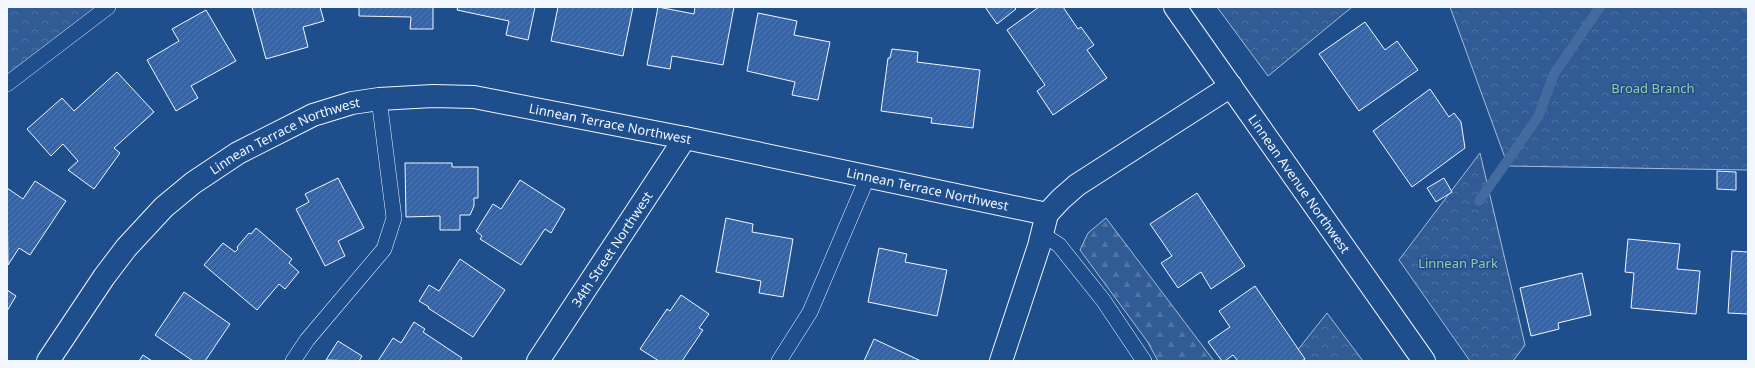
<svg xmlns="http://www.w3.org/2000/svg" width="1755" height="368" viewBox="0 0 1755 368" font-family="'Noto Sans',sans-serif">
<defs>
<pattern id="forest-firs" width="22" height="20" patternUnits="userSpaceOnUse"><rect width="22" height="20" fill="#305b95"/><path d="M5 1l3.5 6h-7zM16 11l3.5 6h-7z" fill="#4e73a5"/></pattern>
<pattern id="park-crowns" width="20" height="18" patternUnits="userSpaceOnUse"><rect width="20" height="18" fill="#305b95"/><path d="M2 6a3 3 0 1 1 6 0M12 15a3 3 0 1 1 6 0" fill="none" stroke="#4e73a5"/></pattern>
<pattern id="building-hatch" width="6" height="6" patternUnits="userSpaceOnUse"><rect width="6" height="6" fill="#3563a3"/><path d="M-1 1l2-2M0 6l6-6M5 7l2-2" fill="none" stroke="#537ab1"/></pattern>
</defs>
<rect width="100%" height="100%" fill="#1f4e8c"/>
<!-- forest -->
<path fill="url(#forest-firs)" stroke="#a8bbd7" d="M1106,218L1214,361H1158L1147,341L1080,250L1088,233Z"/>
<!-- park -->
<g fill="url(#park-crowns)" stroke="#a8bbd7">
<path d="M7,7H97L7,80Z"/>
<path d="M1217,7H1352L1268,76Z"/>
<path d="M1450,7H1748V170L1508,166Z"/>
<path d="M1480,153L1525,345L1513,361H1470L1399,260Z"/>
<path d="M1327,313L1363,361H1289Z"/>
</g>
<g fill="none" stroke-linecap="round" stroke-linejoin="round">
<!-- stream -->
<g stroke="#446ba0" stroke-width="10">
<path d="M1746,7L1748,8"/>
<path d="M1479,201L1538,117L1554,74L1600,7"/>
</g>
</g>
<!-- building -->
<g fill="url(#building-hatch)" stroke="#f2f6ff">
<path d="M252,7H320L324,21L303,27L308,47L266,59Z"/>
<path d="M359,7H433V29H410L411,17L359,16Z"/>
<path d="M458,7H535L528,40L506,35L509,21L457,10Z"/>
<path d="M558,7H633L623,56L551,41Z"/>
<path d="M658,7L694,14L695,7H734L723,65L672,56L670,69L647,65Z"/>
<path d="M985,7H1014L1016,9L997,24Z"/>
<path d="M1039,7H1063L1078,29L1081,27L1094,45L1087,50L1107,78L1053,115L1037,91L1045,85L1007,30Z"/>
<path d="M206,10L236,61L191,86L198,98L176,111L147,60L179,41L172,29Z"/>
<path d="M758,13L797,21L794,35L830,42L818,100L792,95L795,82L747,71Z"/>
<path d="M1365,22L1385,50L1397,41L1418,70L1359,111L1319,54Z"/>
<path d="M892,49L918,52L917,62L980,70L973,128L931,123L932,118L881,111L888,58H890Z"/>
<path d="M117,72L154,112L114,148L120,153L94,189L68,170L78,161L63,144L51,156L27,129L62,98L74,111Z"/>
<path d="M1430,89L1449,117L1454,113L1461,122L1465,148L1412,187L1373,131Z"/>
<path d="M405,163H452V167H478V198H474V206L470,215H460V230H440V216L406,217Z"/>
<path d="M1717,171L1736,172V190L1717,189Z"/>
<path d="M338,178L364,228L338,241L345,256L325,266L296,209L309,202L305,194Z"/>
<path d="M1444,178L1452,192L1436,202L1427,188Z"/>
<path d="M520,180L565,209L551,233L545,229L521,265L480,239L482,236L476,231L493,204L501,209Z"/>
<path d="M35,181L66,201L30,255L19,248L8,265L7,188L23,199Z"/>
<path d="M1197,193L1245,266L1211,289L1201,272L1178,288L1161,263L1172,256L1150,224Z"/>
<path d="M726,218L753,224L752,232L793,239L783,297L759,293L761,281L716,272Z"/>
<path d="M256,228L292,259L289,263L299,272L285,289L279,284L257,310L204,265L223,243L235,252L238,249L237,247L249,233L251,234Z"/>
<path d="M1628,239L1680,244L1677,269L1700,271L1696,314L1631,308L1634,273L1625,272Z"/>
<path d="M879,248L907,254L905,262L947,270L937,316L868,302Z"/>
<path d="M1732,251L1748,252V314L1728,313Z"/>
<path d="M460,259L505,290L473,337L428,308L429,307L419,301L429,285L439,291Z"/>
<path d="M1582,273L1591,315L1558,323L1559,329L1531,336L1520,288Z"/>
<path d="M1255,286L1305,359L1302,361H1238L1233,355L1225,361H1222L1208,342L1230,327L1219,311Z"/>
<path d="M7,290L16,296L7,311Z"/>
<path d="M184,292L230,324L205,361H193L155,335Z"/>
<path d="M681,295L709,314L699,328L703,330L682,361H659L640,349L667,309L670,311Z"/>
<path d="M414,322L425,329L423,332L462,358L460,361H378L393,338L401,343Z"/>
<path d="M874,339L921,361H864Z"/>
<path d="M338,341L362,356L359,361L326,360Z"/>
<path d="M143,355L152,361H139Z"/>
</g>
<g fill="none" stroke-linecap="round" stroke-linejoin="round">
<!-- lane casing -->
<g stroke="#f2f6ff" stroke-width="16">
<g id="lane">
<path d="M7,84L108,7"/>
<path d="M1042,234L1059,245L1103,300L1144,361"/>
<path d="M293,361L307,340L384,249L394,218L379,99"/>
<path d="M779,361L810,312L868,176"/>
</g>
</g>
<!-- street casing -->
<g stroke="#f2f6ff" stroke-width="24">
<g id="street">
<path id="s1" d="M1175,7L1424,361"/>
<path id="s2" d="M48,361L104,277L126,248L164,207L193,183L238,153L313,115L352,103L379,99L433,96L474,97L685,138L1047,214L1061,199L1077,185L1231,86"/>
<path id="s3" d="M538,361L685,138"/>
<path d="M1001,361L1039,246L1047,214"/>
</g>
</g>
<!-- lane -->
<use href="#lane" stroke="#1f4e8c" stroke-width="15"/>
<!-- street -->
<use href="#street" stroke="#1f4e8c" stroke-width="22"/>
</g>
<g text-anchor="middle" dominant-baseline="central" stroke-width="3" stroke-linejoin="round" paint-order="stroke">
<!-- park labels -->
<g font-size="13" fill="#97c8a6" stroke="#1f4e8c">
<text x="1653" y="88">Broad Branch</text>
<text x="1458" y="263">Linnean Park</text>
</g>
<!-- street labels -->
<g font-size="13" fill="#f2f6ff" stroke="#1f4e8c">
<text stroke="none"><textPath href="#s2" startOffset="671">Linnean Terrace Northwest</textPath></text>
<text stroke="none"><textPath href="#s2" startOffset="335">Linnean Terrace Northwest</textPath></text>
<text stroke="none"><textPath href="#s1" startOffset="216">Linnean Avenue Northwest</textPath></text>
<text stroke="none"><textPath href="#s2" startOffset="995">Linnean Terrace Northwest</textPath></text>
<text stroke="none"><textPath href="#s3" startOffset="134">34th Street Northwest</textPath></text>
</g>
</g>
<!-- border -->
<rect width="1755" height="368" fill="none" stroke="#f2f6ff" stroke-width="16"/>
</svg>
